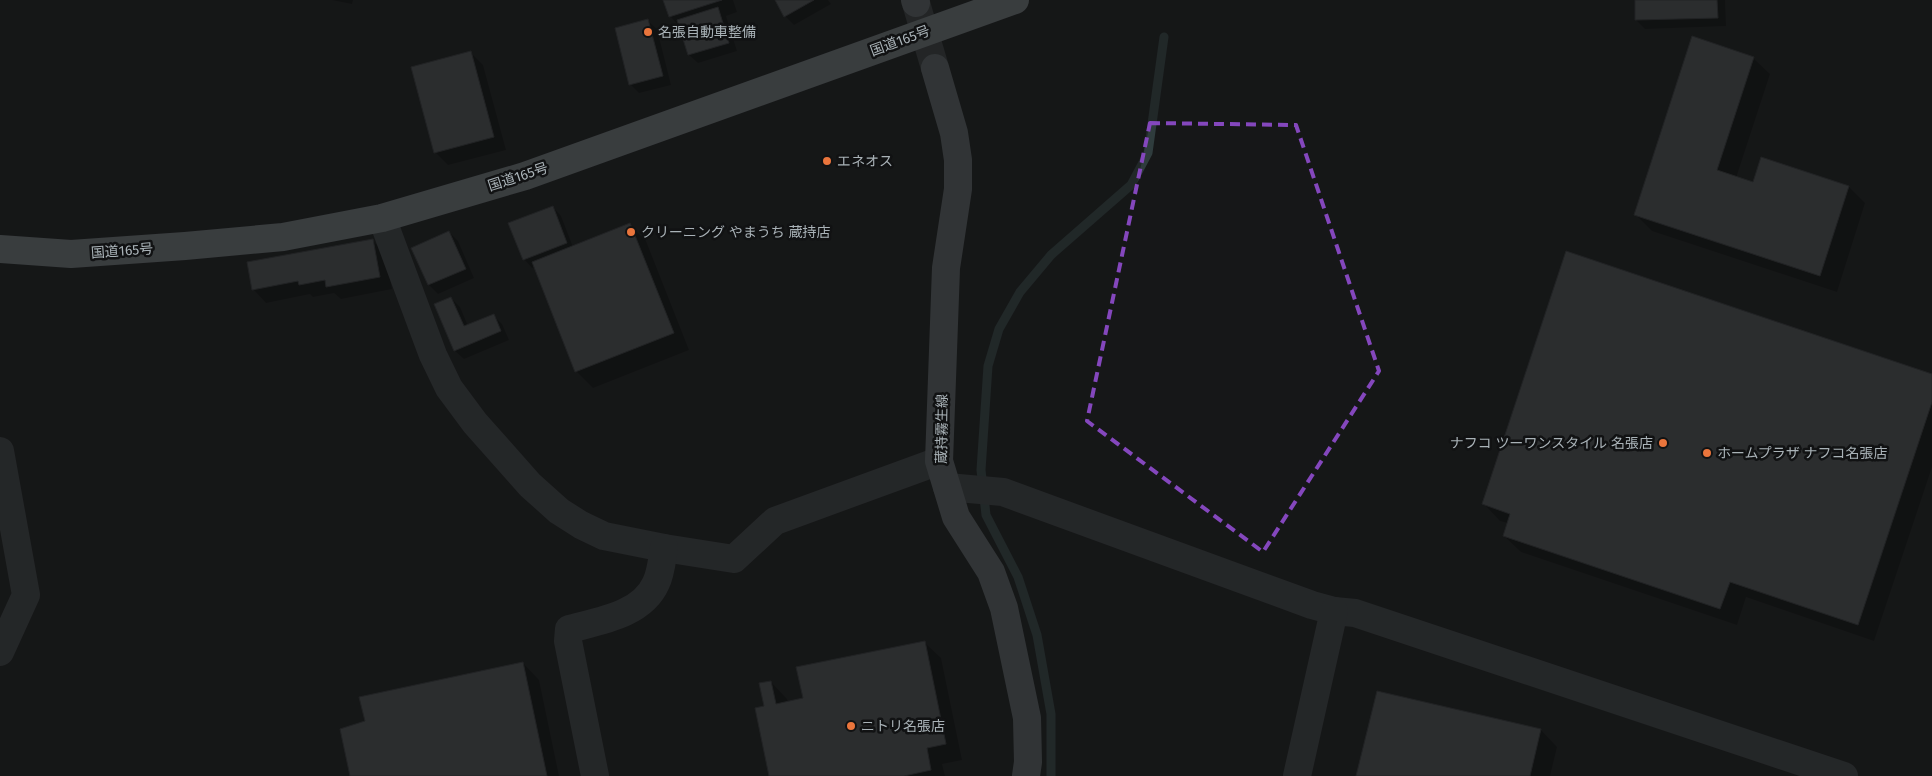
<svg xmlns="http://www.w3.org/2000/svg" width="1932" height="776" viewBox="0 0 1932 776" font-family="'Fira Sans','Noto Sans JP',sans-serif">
<rect width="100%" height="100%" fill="#161718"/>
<!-- shadow -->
<g fill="#0007">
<path d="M332,0H353L352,4Z"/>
<path d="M664,0H733L737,12L726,16L737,51L698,63L689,55L680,27L670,16Z"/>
<path d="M776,0H828L831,4L794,25L785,16Z"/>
<path d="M1636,0H1725L1726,26L1645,29L1636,20Z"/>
<path d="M648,21L657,29L671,85L639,93L630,84Z"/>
<path d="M470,52L483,65L506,150L448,165L435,152Z"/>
<path d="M1753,58L1770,74L1736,178L1753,184L1761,158L1849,187L1865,203L1837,292L1652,231L1636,215Z"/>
<path d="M553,207L561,216L573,247L630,225L646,241L689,350L593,388L576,371L535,267L532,268L524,259Z"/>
<path d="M449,232L458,241L474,278L438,294L429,285L412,248Z"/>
<path d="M372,240L385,253L392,289L341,299L334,293L313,297L310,294L266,303L254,290L248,263Z"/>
<path d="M451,298L460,307L468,326L493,315L502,324L509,340L464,359L455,351L436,305Z"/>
<path d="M1932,375V467L1874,641L1746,597L1737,625L1521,552L1504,536L1508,523L1500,521L1484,504Z"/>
<path d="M924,642L941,658L962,760L942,764L945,776H770L765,707L771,682L787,699L788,703L805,699Z"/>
<path d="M523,663L539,680L559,776H351Z"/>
<path d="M1541,730L1557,747L1550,776H1357Z"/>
</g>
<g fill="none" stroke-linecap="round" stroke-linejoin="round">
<!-- stream -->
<path stroke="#2f3c3d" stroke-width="9" d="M1051,776V714L1037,635L1018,577L986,515L981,470L988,366L999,329L1020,292L1051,255L1131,185L1148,153L1164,37"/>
</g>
<!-- building -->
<g fill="#45484b" stroke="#303134">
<path d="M663,0H722L669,17Z"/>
<path d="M775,0H814L784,17Z"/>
<path d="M1635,0H1717L1718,18L1635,20Z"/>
<path d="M718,7L729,43L688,55L677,20Z"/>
<path d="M648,19L663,76L629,85L615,28Z"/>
<path d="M1692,36L1754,57L1717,170L1753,182L1761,157L1849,186L1820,276L1634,215Z"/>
<path d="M471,51L494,137L434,153L411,67Z"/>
<path d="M553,206L567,243L523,260L508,223Z"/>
<path d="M630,223L674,333L575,372L532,262Z"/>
<path d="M449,231L466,269L428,285L411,248Z"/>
<path d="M373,239L380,277L326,287L325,280L299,285L298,281L252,290L247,262Z"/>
<path d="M1566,251L1932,374V402L1858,625L1730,582L1720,609L1503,536L1510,514L1482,504Z"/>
<path d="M451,297L464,326L494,314L501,331L454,351L434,304Z"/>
<path d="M925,641L946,744L927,748L931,770L904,776H769L755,708L764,706L759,683L771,681L776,704L803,698L796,667Z"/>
<path d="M523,662L547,776H350L340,729L365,721L359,697Z"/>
<path d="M1377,691L1541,729L1530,776H1356Z"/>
</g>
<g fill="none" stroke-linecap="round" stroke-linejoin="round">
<!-- major-tunnel -->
<path stroke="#333638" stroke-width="28" stroke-dasharray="28 14" stroke-linecap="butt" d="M916,3L935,68"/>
<!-- minor -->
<g stroke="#373a3d" stroke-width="28">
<path d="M382,218L433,355L449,388L475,423L530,485L559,511L581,525L604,536L664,548L734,559L775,521L939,461"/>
<path d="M0,451L26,595L0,652"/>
<path d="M947,487L1003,492L1312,605L1334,611L1355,613L1844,776"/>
<path d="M595,776L568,641L569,629C599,621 642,615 656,583C661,573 662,559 664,548"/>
<path d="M1297,776L1334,611"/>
</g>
<!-- major -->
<g stroke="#53585c" stroke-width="28">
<path d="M915,0L916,3"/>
<path d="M935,68L954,133L958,160V189L946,268L939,461L956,517L991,572L1004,608L1027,718L1028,762L1026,776"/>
</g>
<!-- highway -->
<path stroke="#646a6e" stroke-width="28" d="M0,249L71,254L185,246L283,237L382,218L525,176L1015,0"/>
</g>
<!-- marked area -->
<path d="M0 0H1932V776H0ZM1150,123L1296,125L1379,371L1263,552L1087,421Z" fill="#161718" fill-opacity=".55" fill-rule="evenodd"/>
<path fill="none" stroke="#8447bd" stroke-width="4" stroke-dasharray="10 6" stroke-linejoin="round" d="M1150,123L1296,125L1379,371L1263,552L1087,421Z"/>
<!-- markers -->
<g fill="#ea753c" stroke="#111213" stroke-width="2">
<circle cx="648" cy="32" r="5"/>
<circle cx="827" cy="161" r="5"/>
<circle cx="631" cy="232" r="5"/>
<circle cx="1663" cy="443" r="5"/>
<circle cx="1707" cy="453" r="5"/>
<circle cx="851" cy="726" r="5"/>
</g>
<g text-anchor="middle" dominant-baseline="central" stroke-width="5" stroke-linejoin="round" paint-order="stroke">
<!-- poi labels -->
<g font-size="14" fill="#a9b2b7" stroke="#111213" text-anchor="start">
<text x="658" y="32">名張自動車整備</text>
<text x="837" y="161">エネオス</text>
<text x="641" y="232">クリーニング やまうち 蔵持店</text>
<text x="1653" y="443" text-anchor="end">ナフコ ツーワンスタイル 名張店</text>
<text x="1717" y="453">ホームプラザ ナフコ名張店</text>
<text x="861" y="726">ニトリ名張店</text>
</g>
<!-- street labels -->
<g font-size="14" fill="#a9b2b7" stroke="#111213">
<text transform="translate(900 41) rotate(-20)">国道165号</text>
<text transform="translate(518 177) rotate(-18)">国道165号</text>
<text transform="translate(122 251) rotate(-4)">国道165号</text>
<text transform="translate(942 429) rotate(-89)">蔵持霧生線</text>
</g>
</g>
</svg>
